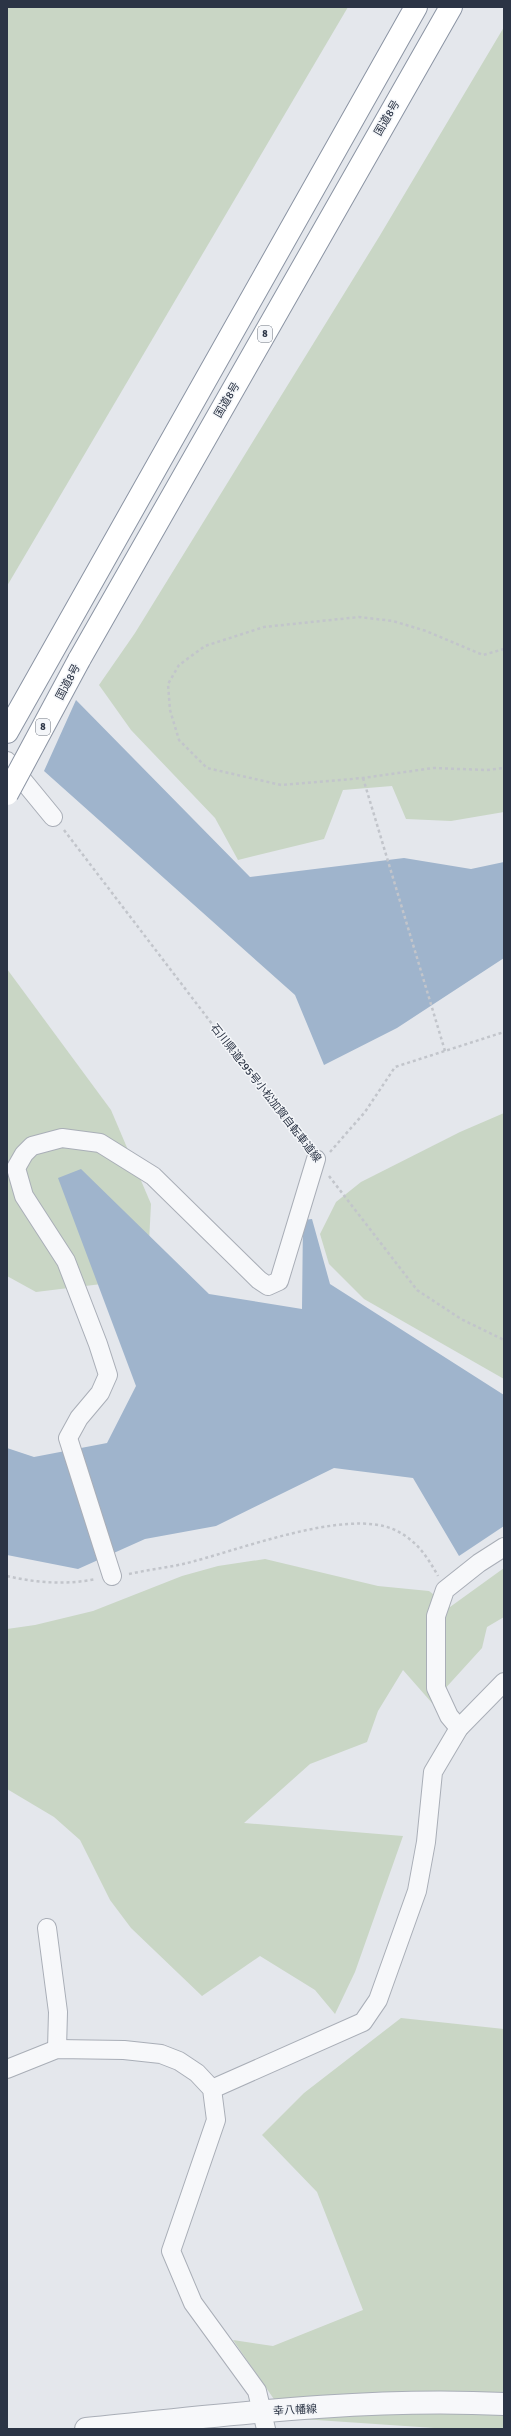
<svg xmlns="http://www.w3.org/2000/svg" width="511" height="2436" viewBox="0 0 511 2436" font-family="Signika,'Noto Sans JP',sans-serif">
<rect width="100%" height="100%" fill="#e4e7ec"/>
<!-- green -->
<g fill="#c9d6c5">
<path d="M7,7H348L7,586Z"/>
<path d="M504,27V812L451,821L406,819L392,786L343,790L324,839L238,860L215,818L131,730L99,685L135,633L379,237Z"/>
<path d="M7,969L111,1110L151,1204L149,1242L118,1282L36,1292L7,1276Z"/>
<path d="M504,1113V1379L364,1299L329,1264L320,1234L336,1202L361,1182L460,1132Z"/>
<path d="M265,1559L378,1586L429,1591L450,1607L504,1568V1617L487,1627L482,1648L432,1703L403,1670L378,1711L367,1742L310,1764L244,1823L403,1836L355,1972L335,2014L315,1990L260,1956L202,1996L131,1928L110,1900L80,1840L54,1817L7,1789V1629L35,1625L93,1611L182,1576L218,1566Z"/>
<path d="M401,2018L504,2029V2429H449L287,2418L233,2340L273,2346L363,2310L317,2192L262,2135L304,2093Z"/>
</g>
<!-- water -->
<g fill="#9fb4cc">
<path d="M76,700L250,877L404,858L471,869L504,862V958L397,1028L324,1065L295,995L44,771Z"/>
<path d="M81,1169L209,1294L302,1309L303,1220L312,1219L330,1284L504,1395V1526L459,1556L413,1478L334,1468L216,1526L145,1539L78,1569L7,1555V1448L34,1457L107,1443L136,1386L58,1178Z"/>
</g>
<g fill="none" stroke-linecap="round" stroke-linejoin="round">
<!-- minor casing -->
<g stroke="#a9aeb7" stroke-width="20">
<g id="minor">
<path d="M7,761L53,817"/>
<path d="M112,1576L68,1438L79,1418L100,1393L108,1375L98,1344L66,1261L24,1196L16,1168L24,1154L32,1146L62,1138L100,1143L153,1176L259,1280L268,1286L279,1281L316,1159"/>
<path d="M459,1728L449,1716L436,1688V1616L445,1590L479,1563L504,1547"/>
<path d="M47,1928L58,2012L57,2049"/>
<path d="M7,2069L57,2049L124,2050L161,2054L179,2061L197,2073L212,2089L216,2120L171,2251L193,2303L257,2391L266,2429"/>
<path d="M212,2089L363,2022L378,2000L417,1891L426,1842L433,1772L459,1728L504,1682"/>
</g>
</g>
<!-- tertiary casing -->
<g stroke="#a9aeb7" stroke-width="24">
<path id="tertiary" d="M86,2429C224,2415 365,2397 504,2404"/>
</g>
<!-- trunk casing -->
<g stroke="#8b94a3" stroke-width="24">
<g id="trunk">
<path d="M79,660L451,7"/>
<path d="M7,732L416,7"/>
</g>
</g>
<!-- path -->
<g stroke="#c2c5cb" stroke-width="2.5" stroke-dasharray="3 3" stroke-linecap="butt">
<path d="M504,649L483,655L426,631L393,621L359,617L264,627L205,646L179,665L168,684L170,710L179,740L207,768L281,785L363,778L433,768L487,770L504,768"/>
<path d="M363,778L445,1051"/>
<path d="M64,830L306,1147"/>
<path d="M330,1152L365,1112L395,1067L504,1032"/>
<path d="M329,1176L417,1290L461,1319L504,1340"/>
<path d="M129,1574C147,1570 165,1568 183,1564C235,1552 346,1507 395,1530C416,1540 427,1556 438,1576"/>
<path d="M7,1576C36,1583 67,1585 96,1579"/>
</g>
<!-- minor -->
<use href="#minor" stroke="#f7f8fa" stroke-width="18"/>
<!-- tertiary -->
<use href="#tertiary" stroke="#f7f8fa" stroke-width="22"/>
<!-- trunk -->
<use href="#trunk" stroke="#fff" stroke-width="22"/>
<!-- trunk-bridge casing -->
<g stroke="#8b94a3" stroke-width="24" stroke-linecap="butt">
<path id="trunk-bridge" d="M7,794L79,660"/>
</g>
<!-- trunk-bridge -->
<use href="#trunk-bridge" stroke="#fff" stroke-width="22"/>
</g>
<g text-anchor="middle" dominant-baseline="central" stroke-width="3" stroke-linejoin="round" paint-order="stroke">
<!-- shield labels -->
<g fill="#f4f6f9" stroke="#676e7b" stroke-width="1">
<rect x="258" y="326" width="14" height="16" rx="3"/>
<rect x="36" y="719" width="14" height="16" rx="3"/>
</g>
<g font-size="10" font-weight="bold" fill="#2b3445">
<text x="265" y="334">8</text>
<text x="43" y="727">8</text>
</g>
<!-- street labels -->
<g font-size="11" fill="#2b3445" stroke="#f4f6f9">
<text transform="translate(387 118) rotate(-60)">国道8号</text>
<text transform="translate(227 400) rotate(-60)">国道8号</text>
<text transform="translate(68 682) rotate(-62)">国道8号</text>
<text transform="translate(266 1093) rotate(52)">石川県道295号小松加賀自転車道線</text>
<text transform="translate(295 2410) rotate(-3)">幸八幡線</text>
</g>
</g>
<!-- border -->
<rect width="511" height="2436" fill="none" stroke="#2b3445" stroke-width="16"/>
</svg>
